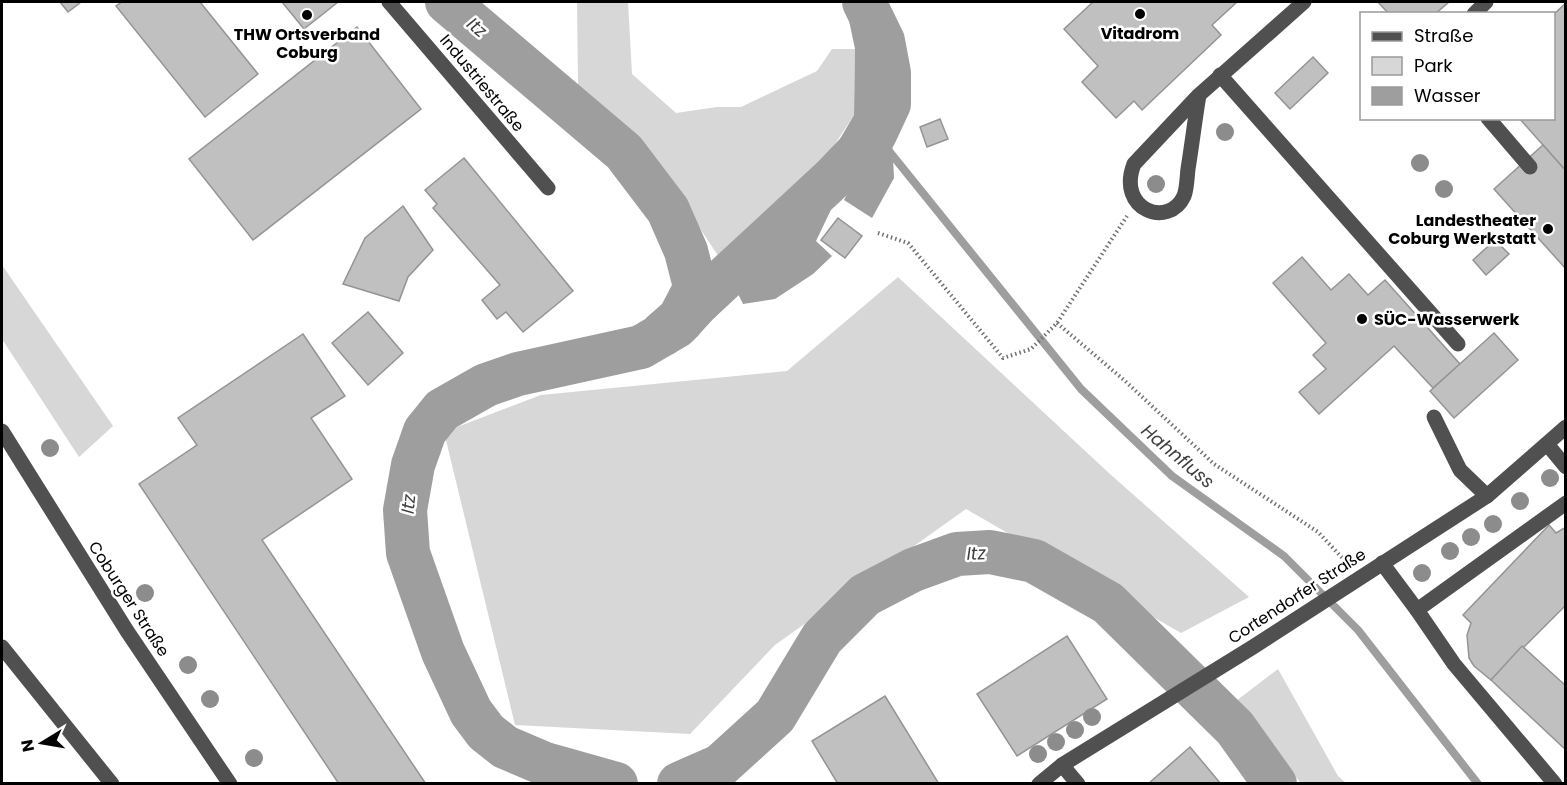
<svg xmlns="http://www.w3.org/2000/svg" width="1567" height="785" viewBox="0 0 1567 785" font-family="Poppins,sans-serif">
<rect width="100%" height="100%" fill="#fff"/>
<!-- green -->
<g fill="#d7d7d7">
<path d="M577,2H628L632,74L676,113L717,107H741L817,71L832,49H855L854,115L818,170L723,263L649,152L578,85Z"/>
<path d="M2,265L113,426L79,457L2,339Z"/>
<path d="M898,277L1110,474L1249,597L1181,633L966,509L775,645L690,734L515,725L444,432L541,395L787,371Z"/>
<path d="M1278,669L1338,776L1346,783H1301L1232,704Z"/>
</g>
<!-- water -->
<g fill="#9e9e9e">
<path d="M842,2H879L887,43L894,178L872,218L844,200L861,169L840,139L854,115L855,49L846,6Z"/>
<path d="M818,170L840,191L816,241L832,256L813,274L775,299L743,304L723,263Z"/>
<path d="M673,283L708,284L711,312L698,336L673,354L640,359L646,318L662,304Z"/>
</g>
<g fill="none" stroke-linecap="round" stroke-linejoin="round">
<!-- stream -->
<path stroke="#9e9e9e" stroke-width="8" d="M889,151L1081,389L1172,476L1284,556L1358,630L1478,784"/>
<!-- river -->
<g stroke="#9e9e9e" stroke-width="44">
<path d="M447,2L624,152L668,210L686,251L699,302"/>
<path d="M616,784L545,764L505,747L486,732L471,712L443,652L408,553L405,510L413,465L425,431L442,410L486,385L518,374L641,347L677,326L699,302L833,178L875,134L889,104V73L883,41L864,2"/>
<path d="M679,784L720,766L775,716L822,638L865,595L913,570L957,554L990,552L1034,561L1108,603L1235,728L1275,784"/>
</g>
</g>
<!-- building -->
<g fill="#c0c0c0" stroke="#949494" stroke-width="1.5">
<path d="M60,2H81L68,12Z"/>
<path d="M122,2H200L258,74L205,117L116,6Z"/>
<path d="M282,2H338L304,29Z"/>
<path d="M1093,2H1237L1212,25L1221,35L1142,110L1134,101L1116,118L1082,82L1098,66L1064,29Z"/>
<path d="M1378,2H1449L1435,14H1389Z"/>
<path d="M1566,3V171L1519,118H1554V14Z"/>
<path d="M357,27L421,109L253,240L189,159Z"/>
<path d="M1313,57L1328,73L1290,109L1275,93Z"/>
<path d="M940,119L948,139L927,147L920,127Z"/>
<path d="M1543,145L1566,171V269L1494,189Z"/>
<path d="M464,158L573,291L523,332L506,312L497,319L482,300L500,285L433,208L437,204L425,190Z"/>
<path d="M403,206L433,250L408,277L399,301L343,284L365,238Z"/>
<path d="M838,218L862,236L845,258L821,240Z"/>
<path d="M1495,240L1509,254L1486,275L1473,260Z"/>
<path d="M1302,257L1331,290L1349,274L1368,295L1385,280L1460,364L1433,388L1394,346L1319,414L1299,392L1326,369L1313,355L1326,343L1273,283Z"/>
<path d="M368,312L403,353L368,385L332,343Z"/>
<path d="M1494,333L1518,360L1454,418L1430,391Z"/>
<path d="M303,334L345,396L311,418L352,479L262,540L426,784H339L139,484L197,445L178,418Z"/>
<path d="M1549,525L1556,533L1566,527V605L1491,680L1474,666L1469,658L1467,635L1471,623L1463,615Z"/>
<path d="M1067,636L1107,699L1017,756L977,694Z"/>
<path d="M1522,646L1566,686V750L1491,680Z"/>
<path d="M885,696L939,784H838L812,741Z"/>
<path d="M1190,747L1221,784H1148Z"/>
</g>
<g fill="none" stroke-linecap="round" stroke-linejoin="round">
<!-- path -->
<g stroke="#727272" stroke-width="4" stroke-dasharray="1.5 3" stroke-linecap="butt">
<path d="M878,233L908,243L1003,358L1031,349L1057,323L1127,216"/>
<path d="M1057,323L1124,380L1214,464L1318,532L1347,563"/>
</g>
<!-- minor -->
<g stroke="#505050" stroke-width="15">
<path d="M389,2L548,188"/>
<path d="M1474,14L1486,2"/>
<path d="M1220,75L1458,344"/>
<path d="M1199,95C1195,119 1192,144 1188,169C1187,177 1187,189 1184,196C1169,229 1116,210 1134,164L1199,95L1304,2"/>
<path d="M1488,118L1530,167"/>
<path d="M1434,417L1460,470L1487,496"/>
<path d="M2,431L127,631L230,784"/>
<path d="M1547,444L1566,467"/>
<path d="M1382,563L1417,610L1566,503"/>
<path d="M1417,610L1454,664L1555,784"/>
<path d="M2,647L112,784"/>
<path d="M1062,765L1078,784"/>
<path d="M1039,784L1062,765L1253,647L1487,496L1566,427"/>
</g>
</g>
<!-- trees -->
<g fill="#8c8c8c">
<circle cx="1225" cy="132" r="9"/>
<circle cx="1420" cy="163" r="9"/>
<circle cx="1156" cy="184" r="9"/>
<circle cx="1444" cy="189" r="9"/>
<circle cx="50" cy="448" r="9"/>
<circle cx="1550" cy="478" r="9"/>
<circle cx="1520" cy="501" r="9"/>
<circle cx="1493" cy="524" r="9"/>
<circle cx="1471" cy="537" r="9"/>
<circle cx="1450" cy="551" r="9"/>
<circle cx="1422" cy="573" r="9"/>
<circle cx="145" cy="593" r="9"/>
<circle cx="188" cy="665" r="9"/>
<circle cx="210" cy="699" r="9"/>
<circle cx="1092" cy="717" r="9"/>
<circle cx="1075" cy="730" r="9"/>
<circle cx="1056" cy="742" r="9"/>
<circle cx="1038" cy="754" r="9"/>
<circle cx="254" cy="758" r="9"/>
</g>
<!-- markers -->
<g fill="#000" stroke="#fff" stroke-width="2">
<circle cx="1140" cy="14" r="6"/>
<circle cx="307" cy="15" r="6"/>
<circle cx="1548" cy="229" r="6"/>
<circle cx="1362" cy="319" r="6"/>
</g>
<g text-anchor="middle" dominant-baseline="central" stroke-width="5" stroke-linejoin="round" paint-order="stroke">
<!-- poi labels -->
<g font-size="16" font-weight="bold" fill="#000" stroke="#fff">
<text x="1140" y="33">Vitadrom</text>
<text x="307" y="34">THW Ortsverband<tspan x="307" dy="18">Coburg</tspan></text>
<text x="1536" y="220" text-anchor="end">Landestheater<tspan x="1536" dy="18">Coburg Werkstatt</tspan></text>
<text x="1374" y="319" text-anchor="start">SÜC-Wasserwerk</text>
</g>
<!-- street labels -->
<g font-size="16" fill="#000" stroke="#fff">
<text transform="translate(482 83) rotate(50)">Industriestraße</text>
<text transform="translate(1297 596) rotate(-33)">Cortendorfer Straße</text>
<text transform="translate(129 599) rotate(57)">Coburger Straße</text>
</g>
<!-- water labels -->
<g font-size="18" font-style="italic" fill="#3f3f3f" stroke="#fff">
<text transform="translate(477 27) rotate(40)">Itz</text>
<text transform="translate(1178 456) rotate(40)">Hahnfluss</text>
<text transform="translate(408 504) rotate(-84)">Itz</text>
<text transform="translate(976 553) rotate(-2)">Itz</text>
</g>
</g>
<!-- border -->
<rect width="1567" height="785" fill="none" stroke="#000000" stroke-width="6"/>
<!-- legend -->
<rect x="1360" y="12" width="195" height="108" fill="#ffffff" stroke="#999999" stroke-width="1.5"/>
<rect x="1372" y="32" width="30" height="9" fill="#505050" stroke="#999999" stroke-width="1.5"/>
<text x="1414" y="42" font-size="18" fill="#000000">Straße</text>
<rect x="1372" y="57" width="30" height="18" fill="#d7d7d7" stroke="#999999" stroke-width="1.5"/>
<text x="1414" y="72" font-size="18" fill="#000000">Park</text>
<rect x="1372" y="87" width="30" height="18" fill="#9e9e9e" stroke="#999999" stroke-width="1.5"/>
<text x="1414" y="102" font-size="18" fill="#000000">Wasser</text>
<!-- north arrow -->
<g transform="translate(42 743) rotate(259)" stroke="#ffffff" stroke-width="4.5" paint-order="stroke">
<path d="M0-4.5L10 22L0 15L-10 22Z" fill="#000000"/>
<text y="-9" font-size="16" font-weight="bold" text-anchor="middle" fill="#000000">N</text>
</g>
</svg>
